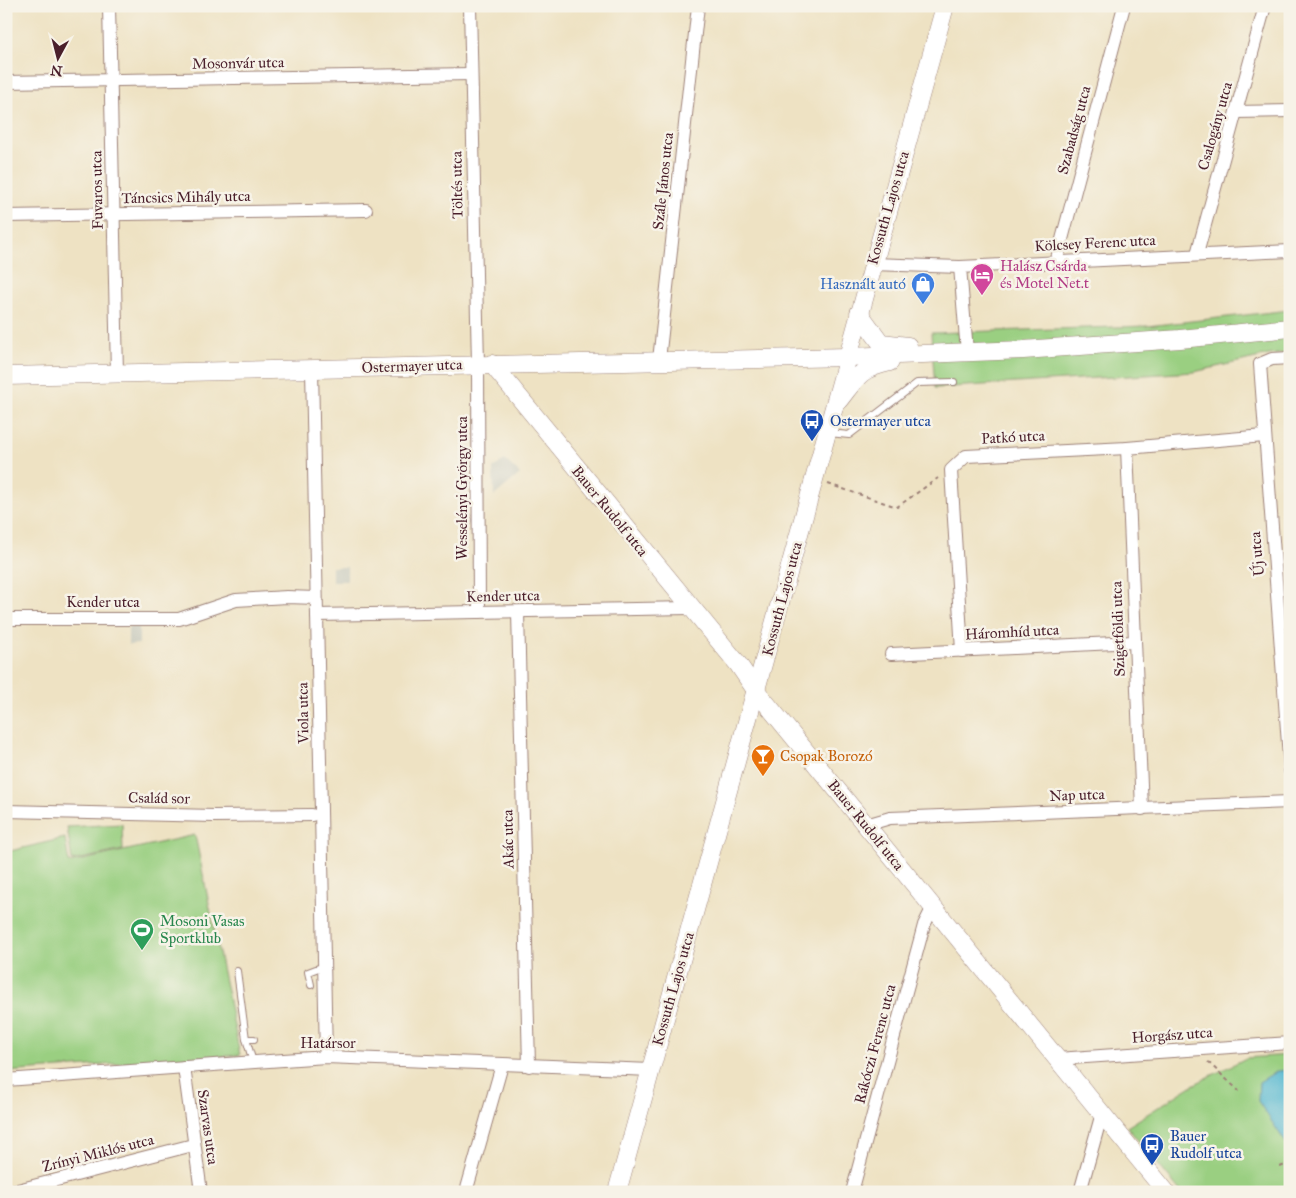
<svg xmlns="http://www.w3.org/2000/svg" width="1296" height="1198" viewBox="0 0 1296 1198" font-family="'IM FELL Great Primer',serif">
<rect width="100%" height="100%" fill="#f7f3e8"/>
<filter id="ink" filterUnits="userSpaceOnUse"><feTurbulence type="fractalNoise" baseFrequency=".02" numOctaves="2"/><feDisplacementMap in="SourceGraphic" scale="10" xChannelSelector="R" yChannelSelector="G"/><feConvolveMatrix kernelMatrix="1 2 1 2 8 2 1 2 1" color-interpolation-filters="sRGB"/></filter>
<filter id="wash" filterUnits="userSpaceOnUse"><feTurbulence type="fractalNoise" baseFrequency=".0096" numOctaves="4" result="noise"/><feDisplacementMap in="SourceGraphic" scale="20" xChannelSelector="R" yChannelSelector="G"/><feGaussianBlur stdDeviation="1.12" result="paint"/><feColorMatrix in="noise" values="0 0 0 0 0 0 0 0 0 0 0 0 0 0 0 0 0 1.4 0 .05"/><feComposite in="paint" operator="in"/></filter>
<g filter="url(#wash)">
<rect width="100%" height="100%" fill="#eee2c3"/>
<!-- industrial -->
<g fill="#c4c6b9">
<path d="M505,460L520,474L494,496L493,468Z"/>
<rect x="332" y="567" width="15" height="14"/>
<path d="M128,627H139V644L128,645Z"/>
</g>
<!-- green -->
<g fill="#9acf81" stroke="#727756">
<path d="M1290,310V353L1269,355L1194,372L935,388L931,333L1147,326Z"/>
<path d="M122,824L123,850L72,861L67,827Z"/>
<path d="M195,835L240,1055L6,1072V852L65,838L69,863Z"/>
<path d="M1290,1055V1192H1181L1127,1127L1193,1085L1246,1058Z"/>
</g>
<!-- water -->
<path fill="#52b7d0" stroke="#4e6b7e" d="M1290,1070V1149L1258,1101L1259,1082L1277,1071Z"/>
</g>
<g filter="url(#ink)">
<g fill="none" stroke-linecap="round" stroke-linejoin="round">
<!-- lane casing -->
<g stroke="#9c8077" stroke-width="8">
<g id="lane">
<path d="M829,433L849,435L917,383L954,382"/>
<path d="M6,826L8,811"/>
<path d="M237,971L246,1039"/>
<path d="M311,985L308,972L324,966"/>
<path d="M253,1062L246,1039H254"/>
</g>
</g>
<!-- street casing -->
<g stroke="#9c8077" stroke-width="14">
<g id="street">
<path d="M109,6L117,373"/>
<path d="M470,6L478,364L479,612"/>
<path d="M6,82L471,74"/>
<path d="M1236,112L1290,111"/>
<path d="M6,216L366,210"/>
<path d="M1197,254L1265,6"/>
<path d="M1056,262L1124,6"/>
<path d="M872,264L960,267L1290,251"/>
<path d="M960,267L967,352"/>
<path d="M1290,358L1272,359L1260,364L1290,771"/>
<path d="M659,360L698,6"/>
<path d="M312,369L326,1057"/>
<path d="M1127,448L1142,809"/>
<path d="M518,612L529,1066"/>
<path d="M317,615L689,608"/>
<path d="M6,619H179L236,600L287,597L316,598"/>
<path d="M962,651L951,470L966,456L1127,448L1264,436"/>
<path d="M891,654L1134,642"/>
<path d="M6,811L214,816L312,815"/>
<path d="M866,825L890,818L1290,802"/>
<path d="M1057,1059L1290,1043"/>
<path d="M184,1067L201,1192"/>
<path d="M6,1080L326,1057L651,1070"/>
<path d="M10,1192L193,1145"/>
<path d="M466,1192L502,1065"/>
<path d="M852,1192L924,925L933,907"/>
<path d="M1080,1192L1102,1113"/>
</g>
</g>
<!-- secondary casing -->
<g stroke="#9c8077" stroke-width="19">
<g id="secondary">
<path d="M859,313L881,343L908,346"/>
<path d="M492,364L738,664L757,692L1166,1192"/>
<path d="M6,376L848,357L1023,350L1180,339L1290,328"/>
<path d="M839,400C858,376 859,369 890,362"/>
<path d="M617,1192L945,6"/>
</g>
</g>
<!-- path -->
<g stroke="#9c8077" stroke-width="2" stroke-dasharray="4 4" stroke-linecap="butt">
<path d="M828,484L897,507L938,478"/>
<path d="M1208,1062L1239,1091"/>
<path d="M1280,1167L1290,1163"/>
</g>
<!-- lane -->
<use href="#lane" stroke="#fff" stroke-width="6"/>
<!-- street -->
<use href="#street" stroke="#fff" stroke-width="12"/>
<!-- secondary -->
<use href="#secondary" stroke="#fff" stroke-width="18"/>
</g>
</g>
<!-- icons -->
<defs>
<g id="hotel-pin" transform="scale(1.25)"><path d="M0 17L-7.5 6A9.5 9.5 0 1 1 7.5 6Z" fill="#d1479c" stroke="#f7f3e8"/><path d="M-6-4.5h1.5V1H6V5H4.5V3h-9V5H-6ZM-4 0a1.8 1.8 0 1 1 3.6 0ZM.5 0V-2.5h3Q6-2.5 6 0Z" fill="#fff"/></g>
<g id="shop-pin" transform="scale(1.25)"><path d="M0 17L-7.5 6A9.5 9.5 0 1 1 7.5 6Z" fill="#3f7fe0" stroke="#f7f3e8"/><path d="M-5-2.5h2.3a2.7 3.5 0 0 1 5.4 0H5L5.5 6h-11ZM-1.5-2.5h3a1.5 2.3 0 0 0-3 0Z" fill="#fff"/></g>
<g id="bus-pin" transform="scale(1.25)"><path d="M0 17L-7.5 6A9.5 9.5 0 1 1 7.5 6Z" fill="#1a4fb4" stroke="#f7f3e8"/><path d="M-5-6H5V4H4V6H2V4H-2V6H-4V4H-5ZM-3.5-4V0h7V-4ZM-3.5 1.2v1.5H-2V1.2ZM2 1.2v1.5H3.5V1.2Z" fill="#fff"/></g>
<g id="bar-pin" transform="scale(1.25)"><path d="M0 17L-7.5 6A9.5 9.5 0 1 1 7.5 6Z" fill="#e8710a" stroke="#f7f3e8"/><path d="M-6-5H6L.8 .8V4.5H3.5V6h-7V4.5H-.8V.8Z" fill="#fff"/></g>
<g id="stadium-pin" transform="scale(1.25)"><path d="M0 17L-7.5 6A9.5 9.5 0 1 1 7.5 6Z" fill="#2e9e5b" stroke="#f7f3e8"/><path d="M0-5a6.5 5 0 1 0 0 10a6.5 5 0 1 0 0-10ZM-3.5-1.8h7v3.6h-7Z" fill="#fff"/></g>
</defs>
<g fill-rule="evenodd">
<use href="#hotel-pin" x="982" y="275"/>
<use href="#shop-pin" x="923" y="284"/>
<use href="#bus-pin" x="812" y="421"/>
<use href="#bar-pin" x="763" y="756"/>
<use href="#stadium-pin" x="142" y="930"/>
<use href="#bus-pin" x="1152" y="1145"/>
</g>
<g text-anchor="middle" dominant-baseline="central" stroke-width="5" stroke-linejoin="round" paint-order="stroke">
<!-- street labels -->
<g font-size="15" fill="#4a1f2b" stroke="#f7f3e8">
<text transform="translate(238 63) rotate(-1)">Mosonvár utca</text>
<text transform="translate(1215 126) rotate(-74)">Csalogány utca</text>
<text transform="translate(1074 130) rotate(-75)">Szabadság utca</text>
<text transform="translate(663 181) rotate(-84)">Szále János utca</text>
<text transform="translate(457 185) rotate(-91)">Töltés utca</text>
<text transform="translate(97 190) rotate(-91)">Fuvaros utca</text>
<text transform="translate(186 197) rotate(-1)">Táncsics Mihály utca</text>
<text transform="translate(888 208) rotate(-74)">Kossuth Lajos utca</text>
<text transform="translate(1095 243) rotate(-3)">Kölcsey Ferenc utca</text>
<text transform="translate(412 366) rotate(-2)">Ostermayer utca</text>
<text transform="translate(1013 437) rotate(-3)">Patkó utca</text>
<text transform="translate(462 488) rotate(-90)">Wesselényi György utca</text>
<text transform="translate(610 511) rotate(51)">Bauer Rudolf utca</text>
<text transform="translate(1257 554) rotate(-95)">Új utca</text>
<text transform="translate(503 596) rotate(-1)">Kender utca</text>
<text transform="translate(782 599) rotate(-75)">Kossuth Lajos utca</text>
<text x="103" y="602">Kender utca</text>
<text transform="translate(1118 629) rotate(-92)">Szigetföldi utca</text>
<text transform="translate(1012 632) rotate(-3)">Háromhíd utca</text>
<text transform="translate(303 713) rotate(-91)">Viola utca</text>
<text transform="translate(1077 795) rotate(-2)">Nap utca</text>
<text transform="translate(159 798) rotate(1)">Család sor</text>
<text transform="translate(866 825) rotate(51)">Bauer Rudolf utca</text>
<text transform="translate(508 839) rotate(-91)">Akác utca</text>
<text transform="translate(673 989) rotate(-74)">Kossuth Lajos utca</text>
<text transform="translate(1172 1035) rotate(-4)">Horgász utca</text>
<text x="328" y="1043">Határsor</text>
<text transform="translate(875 1044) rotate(-75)">Rákóczi Ferenc utca</text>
<text transform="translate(208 1127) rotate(82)">Szarvas utca</text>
<text transform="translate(98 1153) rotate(-14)">Zrínyi Miklós utca</text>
</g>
<!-- hotel labels -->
<g font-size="15" fill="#b23c85" stroke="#f7f3e8" text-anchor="start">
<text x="1000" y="266">Halász Csárda<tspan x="1000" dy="17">és Motel Net.t</tspan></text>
</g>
<!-- shop labels -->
<g font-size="15" fill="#366cbe" stroke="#f7f3e8" text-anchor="end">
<text x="906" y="284">Használt autó</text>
</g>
<!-- transit labels -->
<g font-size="15" fill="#164399" stroke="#f7f3e8" text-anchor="start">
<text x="830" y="421">Ostermayer utca</text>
<text x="1170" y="1136">Bauer<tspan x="1170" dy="17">Rudolf utca</tspan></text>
</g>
<!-- food labels -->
<g font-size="15" fill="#c56008" stroke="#f7f3e8" text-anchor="start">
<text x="780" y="756">Csopak Borozó</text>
</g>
<!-- leisure labels -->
<g font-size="15" fill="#27864d" stroke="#f7f3e8" text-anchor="start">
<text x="160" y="921">Mosoni Vasas<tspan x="160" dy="17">Sportklub</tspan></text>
</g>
</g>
<!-- margin -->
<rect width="1296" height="1198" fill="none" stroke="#f7f3e8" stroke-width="25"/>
<!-- north arrow -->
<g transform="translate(58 58) rotate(187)" stroke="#f7f3e8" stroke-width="4" paint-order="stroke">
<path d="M0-4L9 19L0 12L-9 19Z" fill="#4a1f2b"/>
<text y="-8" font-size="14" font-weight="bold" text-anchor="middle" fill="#4a1f2b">N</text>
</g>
</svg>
